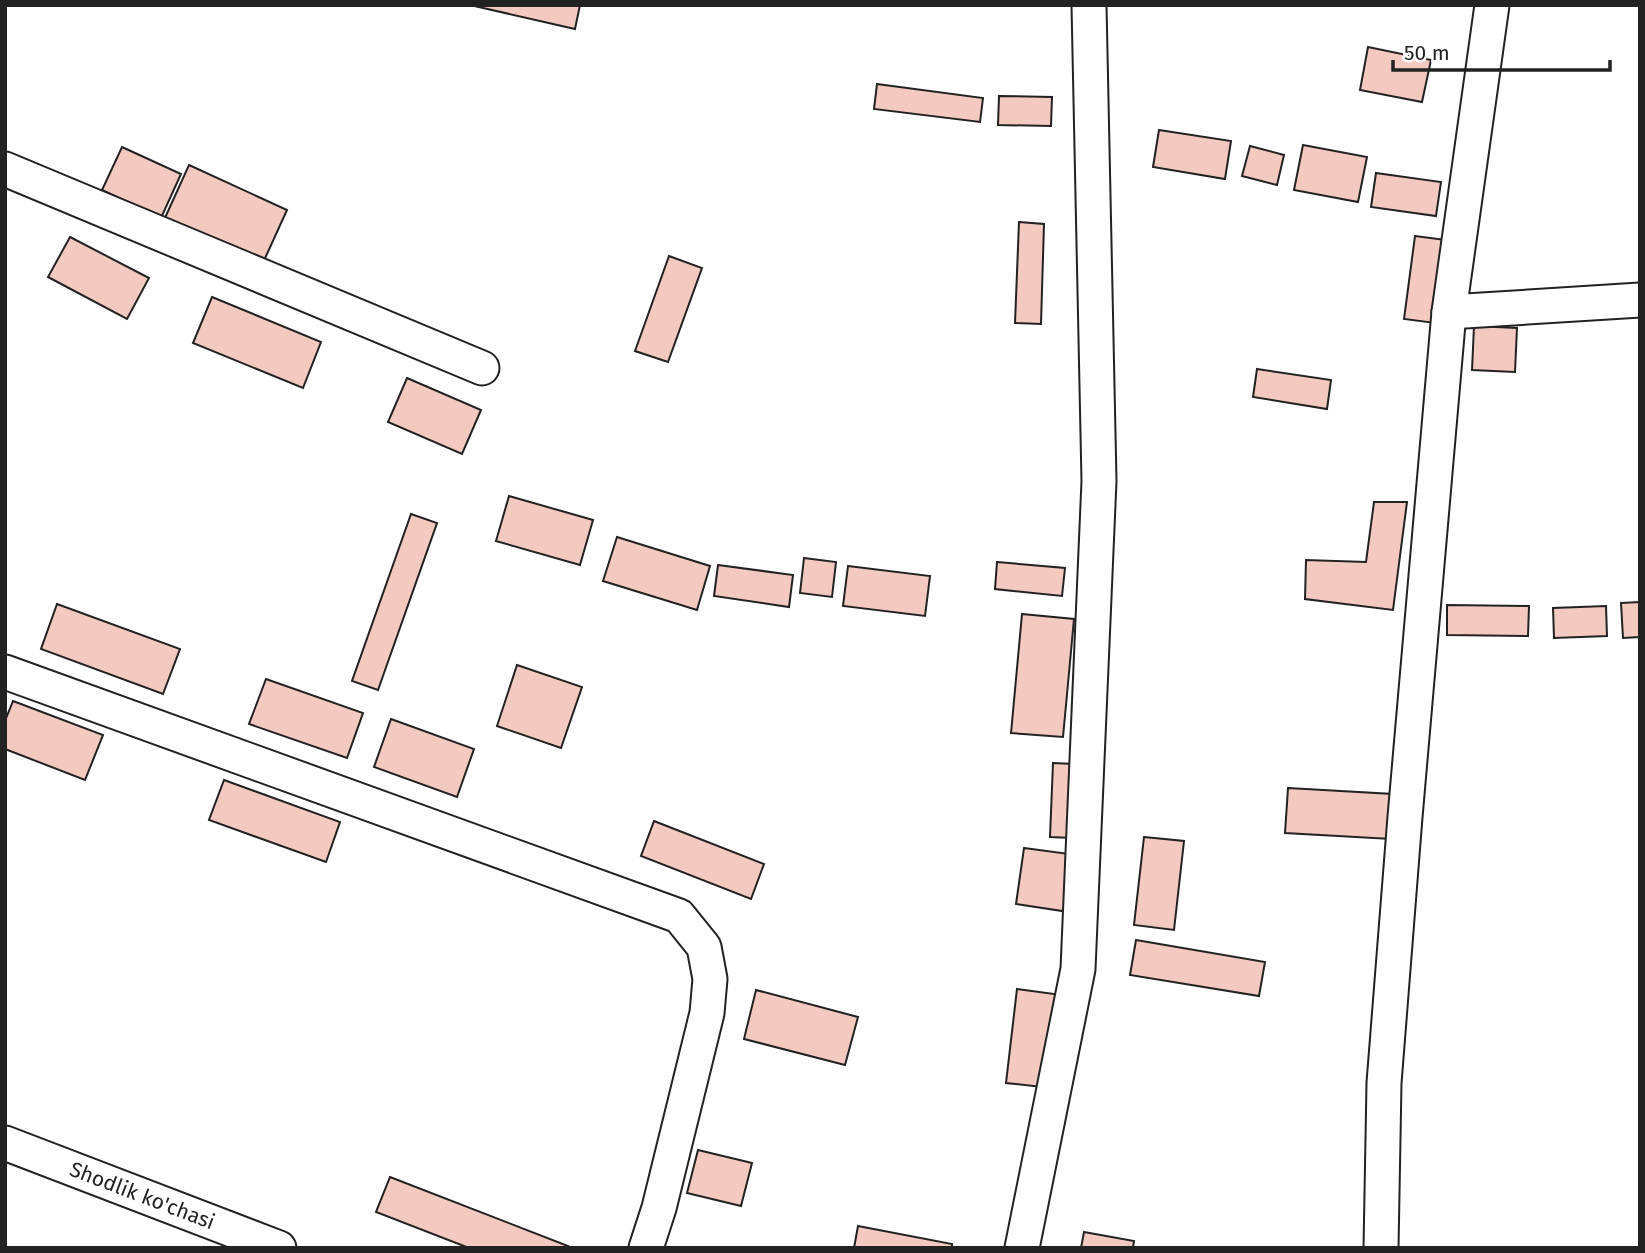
<svg xmlns="http://www.w3.org/2000/svg" width="1645" height="1253" viewBox="0 0 1645 1253" font-family="'Fira Sans',sans-serif">
<rect width="100%" height="100%" fill="#fff"/>
<!-- building -->
<g fill="#f3c9c0" stroke="#222" stroke-width="2">
<path d="M470,5H580L575,29Z"/>
<path d="M1368,47L1431,60L1422,102L1360,90Z"/>
<path d="M877,84L983,98L980,122L874,109Z"/>
<path d="M999,96L1052,97L1051,126L998,125Z"/>
<path d="M1159,130L1231,141L1225,179L1153,167Z"/>
<path d="M1303,145L1367,157L1358,202L1294,190Z"/>
<path d="M1250,146L1284,155L1277,185L1242,176Z"/>
<path d="M122,147L181,174L161,218L102,190Z"/>
<path d="M189,165L287,210L262,265L164,220Z"/>
<path d="M1376,173L1441,182L1436,216L1371,207Z"/>
<path d="M1019,222L1044,224L1041,324L1015,323Z"/>
<path d="M1415,236L1446,240L1435,323L1404,319Z"/>
<path d="M70,237L149,278L127,319L48,277Z"/>
<path d="M669,256L702,268L668,362L635,351Z"/>
<path d="M212,297L321,342L303,388L193,343Z"/>
<path d="M1474,326L1517,328L1515,372L1472,370Z"/>
<path d="M1257,369L1331,380L1327,409L1253,397Z"/>
<path d="M407,378L481,410L462,454L388,422Z"/>
<path d="M509,496L593,520L580,565L496,541Z"/>
<path d="M1374,502H1407L1393,610L1305,599L1306,560L1366,562Z"/>
<path d="M411,514L437,523L378,690L352,681Z"/>
<path d="M617,537L710,566L697,610L603,581Z"/>
<path d="M804,558L836,562L832,597L800,593Z"/>
<path d="M997,562L1065,568L1062,596L995,589Z"/>
<path d="M718,565L793,575L789,607L714,596Z"/>
<path d="M848,566L930,576L925,616L843,606Z"/>
<path d="M1640,602V637L1623,638L1621,603Z"/>
<path d="M57,604L180,649L163,694L41,649Z"/>
<path d="M1447,605L1529,606L1528,636L1447,635Z"/>
<path d="M1606,606L1607,636L1554,638L1553,608Z"/>
<path d="M1022,614L1074,619L1063,737L1011,733Z"/>
<path d="M517,665L582,687L561,748L497,726Z"/>
<path d="M266,679L363,713L347,758L249,724Z"/>
<path d="M13,701L103,735L85,780L5,749V721Z"/>
<path d="M391,719L474,749L457,797L374,767Z"/>
<path d="M1053,763L1075,764L1072,838L1050,837Z"/>
<path d="M224,780L340,822L326,862L209,820Z"/>
<path d="M1288,788L1393,794L1391,839L1285,833Z"/>
<path d="M654,821L764,864L751,899L641,856Z"/>
<path d="M1144,837L1184,841L1174,930L1134,925Z"/>
<path d="M1024,848L1077,855L1069,912L1016,904Z"/>
<path d="M1136,940L1265,962L1259,996L1130,975Z"/>
<path d="M1017,989L1062,995L1051,1088L1006,1083Z"/>
<path d="M756,990L858,1017L845,1065L744,1039Z"/>
<path d="M698,1150L752,1163L741,1206L687,1193Z"/>
<path d="M390,1177L568,1246L567,1248H469L376,1212Z"/>
<path d="M858,1226L952,1244V1248H854Z"/>
<path d="M1084,1232L1134,1241L1133,1248H1081Z"/>
</g>
<g fill="none" stroke-linecap="round" stroke-linejoin="round">
<!-- minor casing -->
<g stroke="#222" stroke-width="37">
<g id="minor">
<path d="M5,169L482,368"/>
<path d="M1449,312L1640,300"/>
<path d="M5,672L679,916L704,947L710,979L707,1013L659,1208L646,1248"/>
<path id="s1" d="M5,1143L279,1248"/>
<path d="M1022,1248L1078,969L1099,481L1089,5"/>
<path d="M1381,1248L1384,1083L1405,817L1449,312L1492,5"/>
</g>
</g>
<!-- minor -->
<use href="#minor" stroke="#fff" stroke-width="33"/>
</g>
<g text-anchor="middle" dominant-baseline="central" stroke-width="5" stroke-linejoin="round" paint-order="stroke">
<!-- street labels -->
<g font-size="21" fill="#222" stroke="#fff">
<text stroke="none"><textPath href="#s1" startOffset="147">Shodlik ko'chasi</textPath></text>
</g>
</g>
<!-- border -->
<rect width="1645" height="1253" fill="none" stroke="#222222" stroke-width="14"/>
<!-- scale -->
<path d="M1393 60v10h217v-10" fill="none" stroke="#222222" stroke-width="3.5"/>
<text x="1404" y="60" font-size="21" fill="#222222" stroke="#ffffff" stroke-width="5" paint-order="stroke">50 m</text>
</svg>
